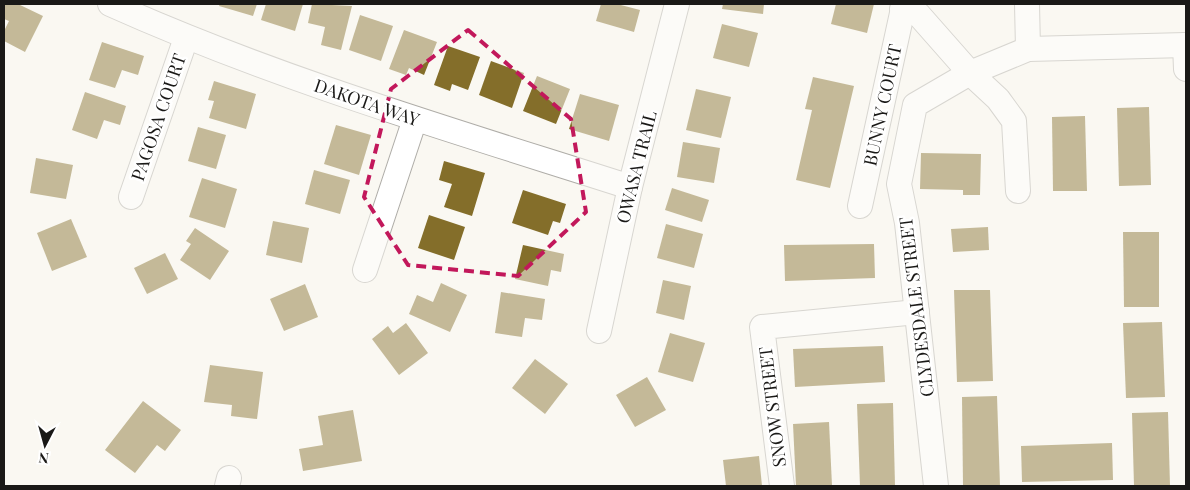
<svg xmlns="http://www.w3.org/2000/svg" width="1190" height="490" viewBox="0 0 1190 490" font-family="'Playfair Display',serif">
<rect width="100%" height="100%" fill="#faf8f2"/>
<!-- building -->
<g fill="#846e2a">
<path d="M4,4H18L43,16L25,52L4,41V31L9,21L4,19Z"/>
<path d="M220,4H257L253,16L219,6Z"/>
<path d="M266,4H303L295,31L261,20Z"/>
<path d="M312,4L352,6L341,50L321,45L325,27L308,23Z"/>
<path d="M601,4H617L640,10L634,32L596,21Z"/>
<path d="M723,4H764L763,14L722,9Z"/>
<path d="M836,4H874L867,33L831,24Z"/>
<path d="M360,15L393,26L381,61L349,50Z"/>
<path d="M722,24L758,33L749,67L713,58Z"/>
<path d="M404,30L437,42L424,75L409,68L406,75L389,69Z"/>
<path d="M102,42L144,56L138,75L122,70L115,88L89,80Z"/>
<path d="M448,46L480,57L468,90L452,84L450,91L434,85Z"/>
<path d="M491,61L524,73L512,108L479,95Z"/>
<path d="M537,76L570,89L556,124L523,111Z"/>
<path d="M813,77L854,86L830,188L796,180L812,110L805,109Z"/>
<path d="M214,81L256,94L246,129L209,118L214,101L208,100Z"/>
<path d="M696,89L731,97L721,138L686,130Z"/>
<path d="M85,92L126,106L120,125L104,120L97,139L72,130Z"/>
<path d="M580,94L619,105L609,141L569,129Z"/>
<path d="M1149,107L1151,185L1119,186L1117,108Z"/>
<path d="M1085,116L1087,191H1053L1052,117Z"/>
<path d="M336,125L371,135L359,175L324,164Z"/>
<path d="M198,127L226,135L216,169L188,161Z"/>
<path d="M683,142L720,148L714,183L677,177Z"/>
<path d="M921,153L981,154L980,195H963V190L920,189Z"/>
<path d="M36,158L73,165L66,199L30,193Z"/>
<path d="M444,161L485,173L472,216L444,207L452,184L439,180Z"/>
<path d="M314,170L350,180L340,214L305,204Z"/>
<path d="M202,178L237,189L225,228L189,217Z"/>
<path d="M672,188L709,200L702,222L665,210Z"/>
<path d="M523,190L566,204L560,223L553,221L548,235L512,223Z"/>
<path d="M429,215L465,227L454,260L418,248Z"/>
<path d="M71,219L87,257L52,271L37,233Z"/>
<path d="M273,221L309,228L302,263L266,255Z"/>
<path d="M666,224L703,234L694,268L657,258Z"/>
<path d="M988,227L989,250L953,252L951,229Z"/>
<path d="M195,228L229,251L210,280L180,260L191,244L186,241Z"/>
<path d="M1123,232H1159V307H1124Z"/>
<path d="M874,244L875,278L785,281L784,245Z"/>
<path d="M523,245L564,254L561,272L551,270L548,286L515,279Z"/>
<path d="M165,253L178,279L147,294L134,268Z"/>
<path d="M663,280L691,286L684,320L656,313Z"/>
<path d="M441,283L467,295L450,332L409,314L417,295L433,302Z"/>
<path d="M305,284L318,317L284,331L270,299Z"/>
<path d="M954,290H990L993,381L957,382Z"/>
<path d="M501,292L545,299L542,320L525,318L522,337L495,333Z"/>
<path d="M1162,322L1165,397L1126,398L1123,323Z"/>
<path d="M406,323L428,353L399,375L372,339L388,326L393,333Z"/>
<path d="M670,333L705,343L693,382L658,372Z"/>
<path d="M883,346L885,382L795,387L793,349Z"/>
<path d="M535,359L568,384L545,414L512,388Z"/>
<path d="M210,365L263,372L257,419L231,416L232,405L204,402Z"/>
<path d="M647,377L666,410L635,427L616,395Z"/>
<path d="M997,396L1000,486H963L962,397Z"/>
<path d="M143,401L181,430L165,451L157,445L135,473L105,450Z"/>
<path d="M893,403L895,486H860L857,404Z"/>
<path d="M353,410L362,461L303,471L299,449L323,445L318,416Z"/>
<path d="M1168,412L1170,486H1134L1132,413Z"/>
<path d="M829,422L832,486H796L793,424Z"/>
<path d="M1112,443L1113,480L1022,482L1021,446Z"/>
<path d="M759,456L762,486H726L723,460Z"/>
</g>
<g fill="none" stroke-linecap="round" stroke-linejoin="round">
<!-- minor casing -->
<g stroke="#afada8" stroke-width="26">
<g id="minor">
<path d="M110,4C277,79 455,131 630,187"/>
<path d="M1027,4L1028,49"/>
<path d="M902,9L918,14L970,73L998,99L1014,121L1018,191"/>
<path d="M1185,45L1186,69"/>
<path d="M131,197L186,38"/>
<path d="M860,206L904,4"/>
<path d="M365,270L415,119"/>
<path d="M599,331L630,187L677,4"/>
<path d="M227,486L229,478"/>
<path d="M782,486L762,327L917,312"/>
<path d="M936,486L907,223L899,184L915,105L970,73L1028,49L1186,45"/>
</g>
</g>
<!-- minor -->
<use href="#minor" stroke="#fff" stroke-width="24"/>
</g>
<!-- marked area -->
<path d="M0 0H1190V490H0ZM468,30L571,119L586,212L518,276L408,265L364,197L391,89Z" fill="#faf8f2" fill-opacity=".55" fill-rule="evenodd"/>
<path fill="none" stroke="#c2185b" stroke-width="4" stroke-dasharray="10 6" stroke-linejoin="round" d="M468,30L571,119L586,212L518,276L408,265L364,197L391,89Z"/>
<g text-anchor="middle" dominant-baseline="central" stroke-width="5" stroke-linejoin="round" paint-order="stroke">
<!-- street labels -->
<g font-size="18" fill="#1a1917" stroke="#fff">
<text transform="translate(367 102) rotate(19)">DAKOTA WAY</text>
<text transform="translate(882 105) rotate(-78)">BUNNY COURT</text>
<text transform="translate(158 117) rotate(-71)">PAGOSA COURT</text>
<text transform="translate(636 167) rotate(-76)">OWASA TRAIL</text>
<text transform="translate(916 307) rotate(-97)">CLYDESDALE STREET</text>
<text transform="translate(772 407) rotate(-97)">SNOW STREET</text>
</g>
</g>
<!-- border -->
<rect width="1190" height="490" fill="none" stroke="#1a1917" stroke-width="10"/>
<!-- north arrow -->
<g transform="translate(45 445) rotate(186)" stroke="#ffffff" stroke-width="4" paint-order="stroke">
<path d="M0-4L9 19L0 12L-9 19Z" fill="#1a1917"/>
<text y="-8" font-size="14" font-weight="bold" text-anchor="middle" fill="#1a1917">N</text>
</g>
</svg>
